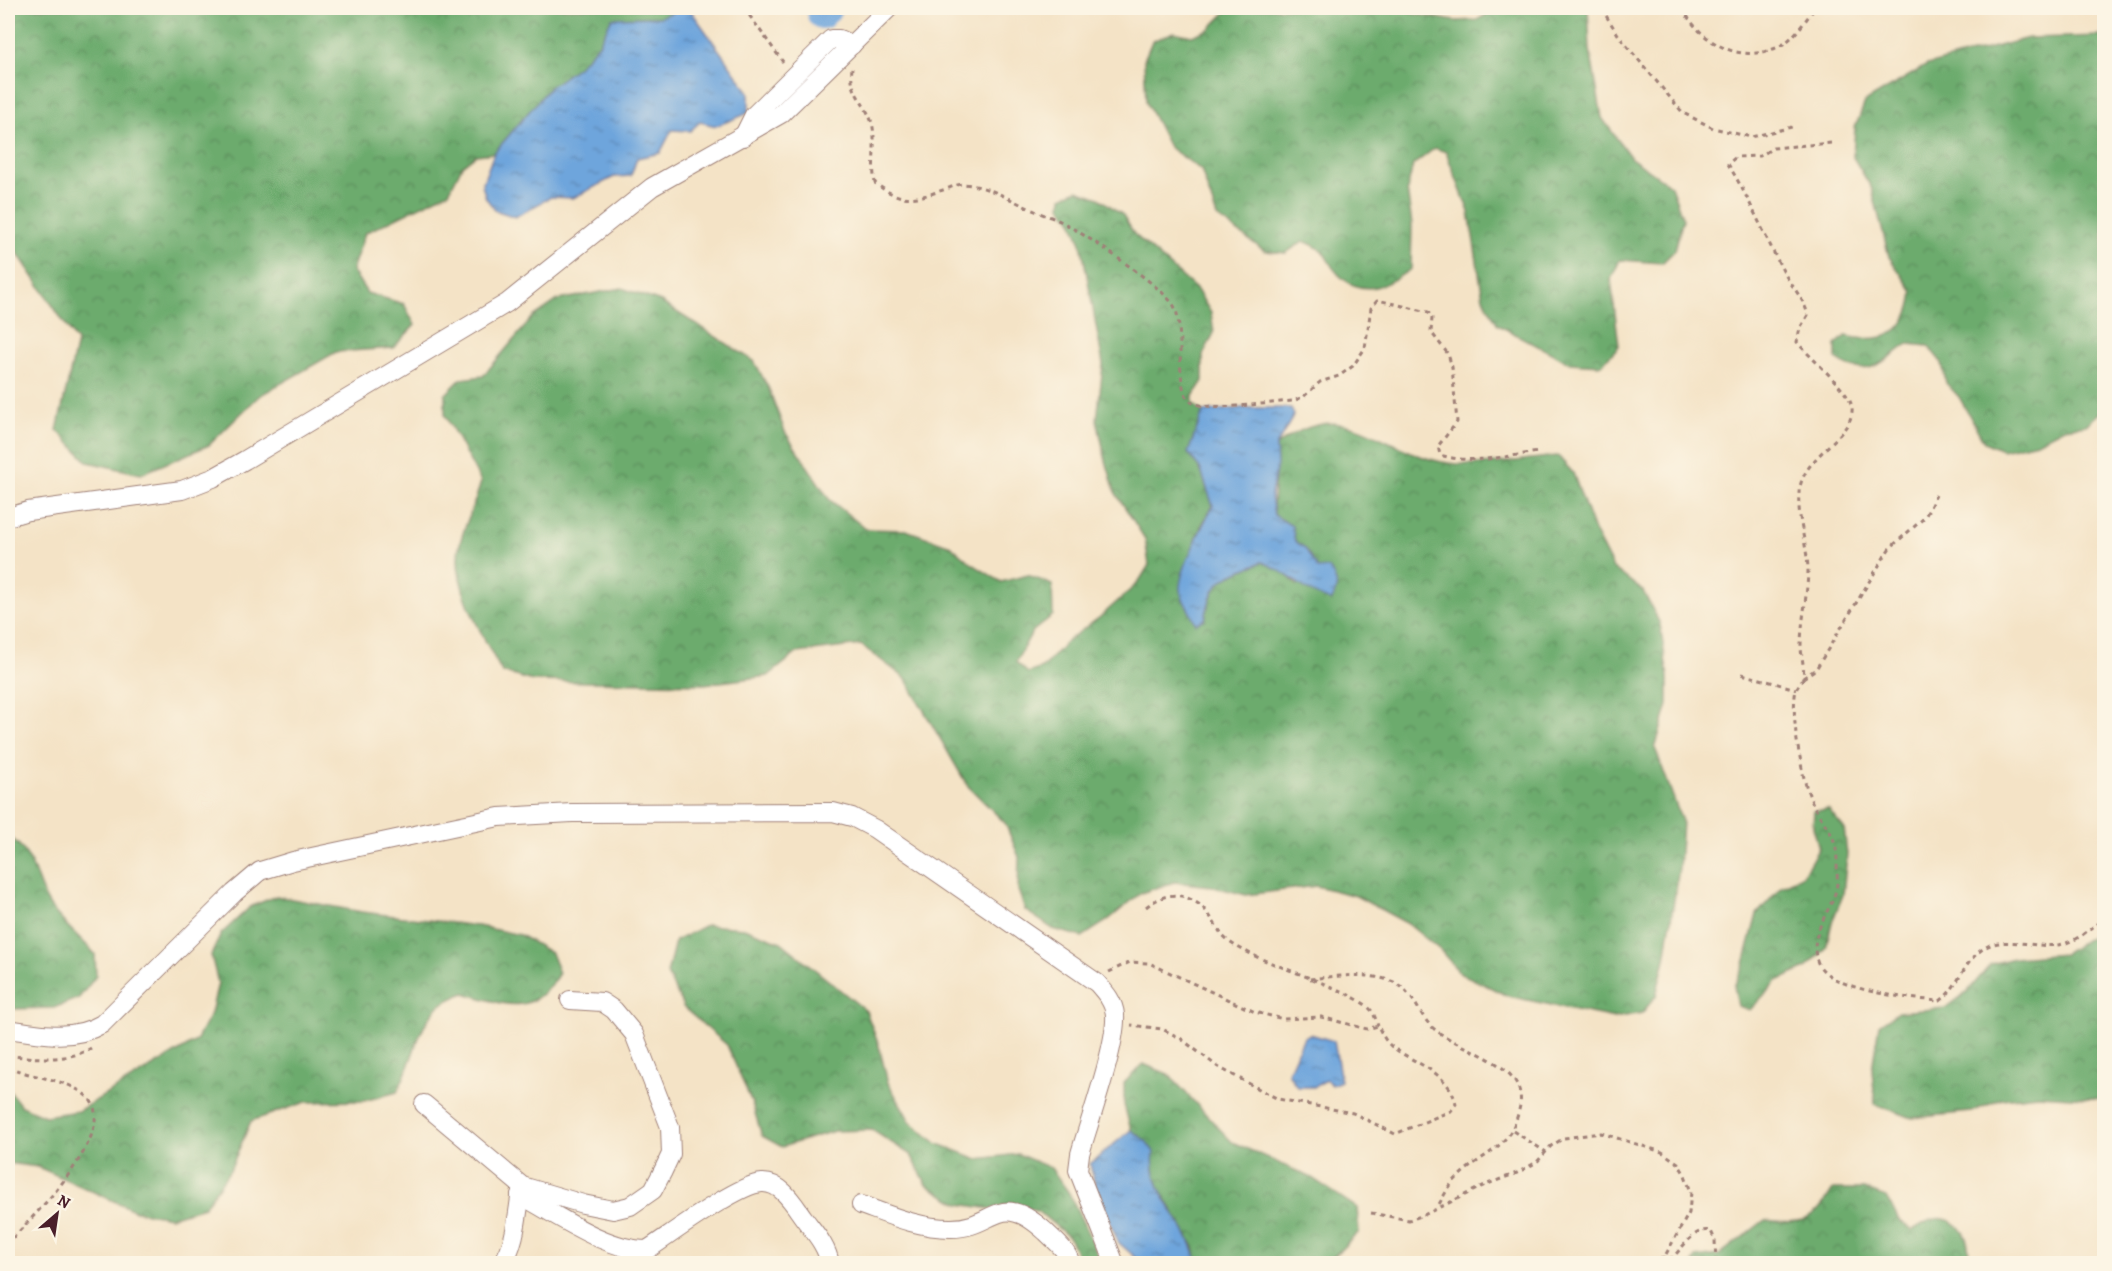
<svg xmlns="http://www.w3.org/2000/svg" width="2112" height="1271" viewBox="0 0 2112 1271" font-family="Alegreya,serif">
<defs>
<pattern id="forest-crowns" width="20" height="18" patternUnits="userSpaceOnUse" patternTransform="scale(1.5)"><rect width="20" height="18" fill="#6cab6d"/><path d="M2 6a3 3 0 1 1 6 0M12 15a3 3 0 1 1 6 0" fill="none" stroke="#5b8b5a"/></pattern>
<pattern id="water-ripples" width="26" height="14" patternUnits="userSpaceOnUse" patternTransform="scale(1.5)"><rect width="26" height="14" fill="#6ea5dc"/><path d="M2 4q2-2 4 0t4 0M15 11q2-2 4 0t4 0" fill="none" stroke="#5c86b3"/></pattern>
</defs>
<rect width="100%" height="100%" fill="#fcf5e5"/>
<filter id="ink" filterUnits="userSpaceOnUse"><feTurbulence type="fractalNoise" baseFrequency=".0167" numOctaves="2"/><feDisplacementMap in="SourceGraphic" scale="12" xChannelSelector="R" yChannelSelector="G"/><feConvolveMatrix kernelMatrix="1 2 1 2 8 2 1 2 1" color-interpolation-filters="sRGB"/></filter>
<filter id="wash" filterUnits="userSpaceOnUse"><feTurbulence type="fractalNoise" baseFrequency=".008" numOctaves="4" result="noise"/><feDisplacementMap in="SourceGraphic" scale="24" xChannelSelector="R" yChannelSelector="G"/><feGaussianBlur stdDeviation="1.35" result="paint"/><feColorMatrix in="noise" values="0 0 0 0 0 0 0 0 0 0 0 0 0 0 0 0 0 1.4 0 .05"/><feComposite in="paint" operator="in"/></filter>
<g filter="url(#wash)">
<rect width="100%" height="100%" fill="#f4e3c6"/>
<!-- forest -->
<g fill="url(#forest-crowns)" stroke="#5b654c" stroke-width="1.5">
<path d="M8,8H683L661,17L612,18L599,44L578,67L550,87L494,153L476,155L462,166L449,192L365,233L352,270L367,293L404,304L415,325L393,348L336,352L259,396L209,445L141,474L88,462L57,430L77,342L8,239Z"/>
<path d="M1230,8H1402L1415,14L1455,21L1477,20L1499,8H1588L1590,50L1602,118L1631,158L1671,186L1683,219L1675,250L1662,263L1620,260L1611,279L1619,346L1601,365L1570,363L1498,325L1483,298L1469,212L1446,152L1435,148L1413,165L1407,190L1412,224L1411,269C1388,285 1363,299 1339,275C1321,257 1333,252 1303,241L1286,253L1265,251L1217,217L1201,170L1169,147L1146,102L1144,60L1152,41L1174,32L1192,36L1209,29Z"/>
<path d="M2104,36V409L2086,425L2064,428L2037,442L2002,450L1984,442L1959,397L1946,383L1942,363L1928,346L1908,344C1882,362 1867,381 1836,359V345L1845,336C1884,344 1908,335 1913,292L1889,257L1872,189L1853,157L1855,128L1865,102L1927,65L2028,38Z"/>
<path d="M1077,190L1099,198L1123,215L1134,234L1197,290L1211,313L1214,333L1203,355V381L1193,396V404L1203,412L1188,453L1200,468L1213,506L1202,524L1183,573L1205,619C1213,576 1224,578 1262,562L1281,569L1297,585L1318,569L1305,548L1295,541L1292,526L1274,515C1271,492 1278,470 1276,446C1351,388 1382,459 1458,464C1490,466 1526,459 1558,456L1573,473L1594,531L1613,568L1643,591L1660,624L1668,677V705L1655,748L1682,821L1679,868L1665,959L1656,996L1642,1013L1614,1018L1508,996L1460,973L1440,950L1408,924L1356,896L1316,886L1246,895L1211,886L1174,882L1141,893L1107,921L1082,937L1053,929L1025,910L1018,890L1019,857L1005,823L967,785L905,678L861,645L797,653L768,676L704,684L533,681L502,672C484,638 449,582 460,543C466,522 475,503 481,482L445,415V395L461,379L483,376L533,317L558,300L622,288L661,302L754,361L769,389L785,432L829,499L866,529L906,530L951,546L971,563L1001,582L1028,575L1052,585L1053,615L1032,632L1016,662L1028,673L1042,668L1067,641L1100,617L1138,583L1149,565L1145,539L1115,492L1105,457L1097,420L1103,364L1081,243L1072,221L1061,206L1062,197Z"/>
<path d="M1828,809L1844,828L1847,854L1843,895L1832,922L1826,948L1806,968L1777,981L1750,1010L1738,1006L1734,986L1743,968L1757,914L1781,887L1803,875L1819,848L1813,827L1814,811Z"/>
<path d="M8,836C37,855 33,881 50,906C62,923 81,938 95,954L96,976L79,998L54,1008L8,1009Z"/>
<path d="M276,896L362,912L478,926L520,935L551,953L559,973C532,1018 507,1005 464,993C456,997 444,1001 438,1007C415,1031 413,1064 397,1092L364,1101L306,1102L251,1121L230,1170L204,1207L170,1217L136,1211L38,1167L8,1163V1089L21,1106L45,1116L78,1111L196,1041L211,1013L218,983L211,955L221,934L250,907Z"/>
<path d="M706,925L744,928L781,942L866,1011L879,1046L888,1083L910,1121L936,1143L978,1159L1018,1154L1051,1168L1069,1193L1102,1263H1080L1070,1238L1039,1212L1012,1203L992,1209L959,1204L927,1185L911,1155L872,1130L834,1131L782,1147L762,1136L752,1103L727,1045L684,1008L667,974L675,941Z"/>
<path d="M2104,928V1099L2037,1095L2002,1099L1971,1112L1912,1118L1875,1104L1872,1069L1879,1025L1898,1012L1946,1008L1968,991L1991,964L2014,958L2064,954Z"/>
<path d="M1143,1064L1168,1074L1232,1142L1312,1178L1357,1208L1359,1232L1327,1263H1197L1194,1247L1158,1186L1146,1141L1131,1130L1124,1105V1083Z"/>
<path d="M1833,1189H1864L1886,1197L1899,1220L1912,1230C1919,1227 1927,1220 1934,1219C1959,1214 1975,1244 1966,1263H1693L1696,1258L1719,1255L1765,1220C1803,1224 1813,1223 1833,1189Z"/>
</g>
<!-- water -->
<g fill="url(#water-ripples)" stroke="#5c6284" stroke-width="1.5">
<path d="M683,8H689L749,92V113L716,126L700,122L690,131L672,130L660,153L637,158L631,176L614,177L573,198L551,197L515,217L495,210L486,198L482,185L494,153L550,87L578,67L599,44L612,18L661,17Z"/>
<path d="M1242,408H1291L1294,415L1276,446L1277,465L1271,495L1274,515L1292,526L1295,541L1305,548L1318,569L1329,568C1338,581 1339,588 1331,601C1304,593 1288,571 1262,562C1224,578 1213,576 1205,619L1196,624C1192,614 1182,601 1180,590C1178,574 1205,520 1213,506L1200,468L1188,453L1203,412Z"/>
<path d="M1310,1034L1334,1041L1341,1081L1332,1085L1326,1080L1314,1087H1297L1288,1073L1304,1037Z"/>
<path d="M1131,1130L1146,1141L1154,1152C1147,1194 1191,1224 1197,1263H1142L1118,1242L1095,1185L1090,1164Z"/>
</g>
<g fill="none" stroke-linecap="round" stroke-linejoin="round">
<!-- river -->
<path stroke="#6ea5dc" stroke-width="30" d="M822,14L827,8"/>
</g>
</g>
<g filter="url(#ink)">
<g fill="none" stroke-linecap="round" stroke-linejoin="round">
<!-- street casing -->
<g stroke="#9f8178" stroke-width="20">
<g id="street">
<path d="M743,137L754,115L831,39H839L852,45"/>
<path d="M8,517L28,511L182,490L213,478L245,460L507,303L652,187L781,114L889,8"/>
<path d="M8,1029C40,1034 73,1041 102,1024L234,893L260,871L293,861L499,817L572,813L833,812L852,817L875,829L1097,983C1105,992 1114,1002 1115,1015C1117,1044 1089,1122 1080,1154L1078,1170L1115,1264"/>
<path d="M424,1104L522,1186L583,1204L613,1210L630,1206L653,1190L663,1171L671,1154L670,1127L634,1034L614,1010L602,1002L570,1000"/>
<path d="M520,1195C556,1214 605,1250 647,1250C670,1235 738,1184 762,1183C781,1182 793,1203 803,1217C813,1231 827,1245 830,1264"/>
<path d="M861,1205C889,1215 919,1228 950,1228C995,1229 998,1188 1046,1232C1056,1242 1067,1250 1071,1264"/>
<path d="M502,1264C517,1242 517,1212 522,1186"/>
</g>
</g>
<!-- path -->
<g stroke="#9f8178" stroke-width="3" stroke-dasharray="4.5 4.5" stroke-linecap="butt">
<path d="M744,8L783,62"/>
<path d="M1604,8L1603,11L1621,39L1683,113L1713,128L1751,137L1796,126"/>
<path d="M1682,8C1702,43 1740,66 1780,46C1794,39 1806,19 1815,8"/>
<path d="M852,68C849,94 865,101 872,123C877,142 871,162 875,183C902,204 916,199 946,189C952,187 957,184 963,184C990,186 1012,201 1035,211C1043,215 1052,217 1060,221C1080,231 1169,290 1175,308C1185,331 1174,386 1190,401C1203,413 1273,402 1293,401L1303,397L1320,382L1339,376L1353,366L1365,348L1371,308L1377,301H1382L1428,312L1432,318L1431,332L1448,354L1452,367L1457,422L1438,446L1440,455C1472,465 1506,456 1539,452"/>
<path d="M1831,143L1773,148L1760,156L1736,157L1728,164C1749,198 1763,232 1781,267C1789,284 1803,296 1808,315L1800,328L1797,342C1809,357 1850,391 1852,407C1855,437 1802,454 1799,493C1797,518 1807,544 1808,569C1808,592 1801,622 1801,646C1801,656 1805,668 1803,678C1802,682 1798,685 1796,690C1792,707 1796,740 1800,757C1802,770 1805,785 1810,797C1820,824 1837,829 1837,862C1837,871 1838,881 1836,890C1830,913 1807,936 1818,963C1830,991 1912,999 1940,1001C1960,986 1964,958 1988,946C2008,937 2036,948 2057,945C2076,943 2090,929 2104,918"/>
<path d="M1742,674L1796,689"/>
<path d="M1803,678L1816,669L1889,549L1925,517L1936,495"/>
<path d="M1146,907C1160,896 1175,891 1192,900C1207,907 1213,922 1222,935C1228,943 1243,950 1253,955C1279,968 1354,991 1370,1009C1374,1013 1376,1020 1378,1026"/>
<path d="M1109,972L1130,962L1149,963L1255,1012L1283,1019L1321,1017L1367,1029L1378,1026C1381,1032 1385,1041 1391,1046C1414,1064 1449,1071 1456,1104L1451,1111L1395,1134L1353,1113L1278,1099L1218,1067L1180,1038L1162,1029L1131,1025"/>
<path d="M1310,979C1336,976 1366,972 1391,981C1411,988 1417,1011 1430,1025C1453,1050 1527,1060 1520,1105C1512,1151 1481,1152 1454,1181C1447,1189 1442,1199 1437,1208"/>
<path d="M8,1056C34,1057 67,1063 91,1048"/>
<path d="M8,1066C32,1079 62,1077 84,1094C128,1126 30,1219 8,1243"/>
<path d="M1513,1131L1546,1152"/>
<path d="M1371,1213L1409,1220L1424,1215L1485,1185L1517,1173L1537,1162L1551,1146L1564,1138L1601,1133L1662,1152L1678,1163L1685,1175L1691,1192L1689,1213L1666,1254V1264"/>
<path d="M1653,1264L1659,1259L1672,1258C1683,1248 1694,1227 1711,1231L1715,1240L1716,1264"/>
</g>
<!-- street -->
<use href="#street" stroke="#fff" stroke-width="18"/>
</g>
</g>
<!-- margin -->
<rect width="2112" height="1271" fill="none" stroke="#fcf5e5" stroke-width="30"/>
<!-- north arrow -->
<g transform="translate(57 1214) rotate(29)" stroke="#fcf5e5" stroke-width="4.5" paint-order="stroke">
<path d="M0-4.5L10 22L0 15L-10 22Z" fill="#4a1f2b"/>
<text y="-9" font-size="16" font-weight="bold" text-anchor="middle" fill="#4a1f2b">N</text>
</g>
</svg>
